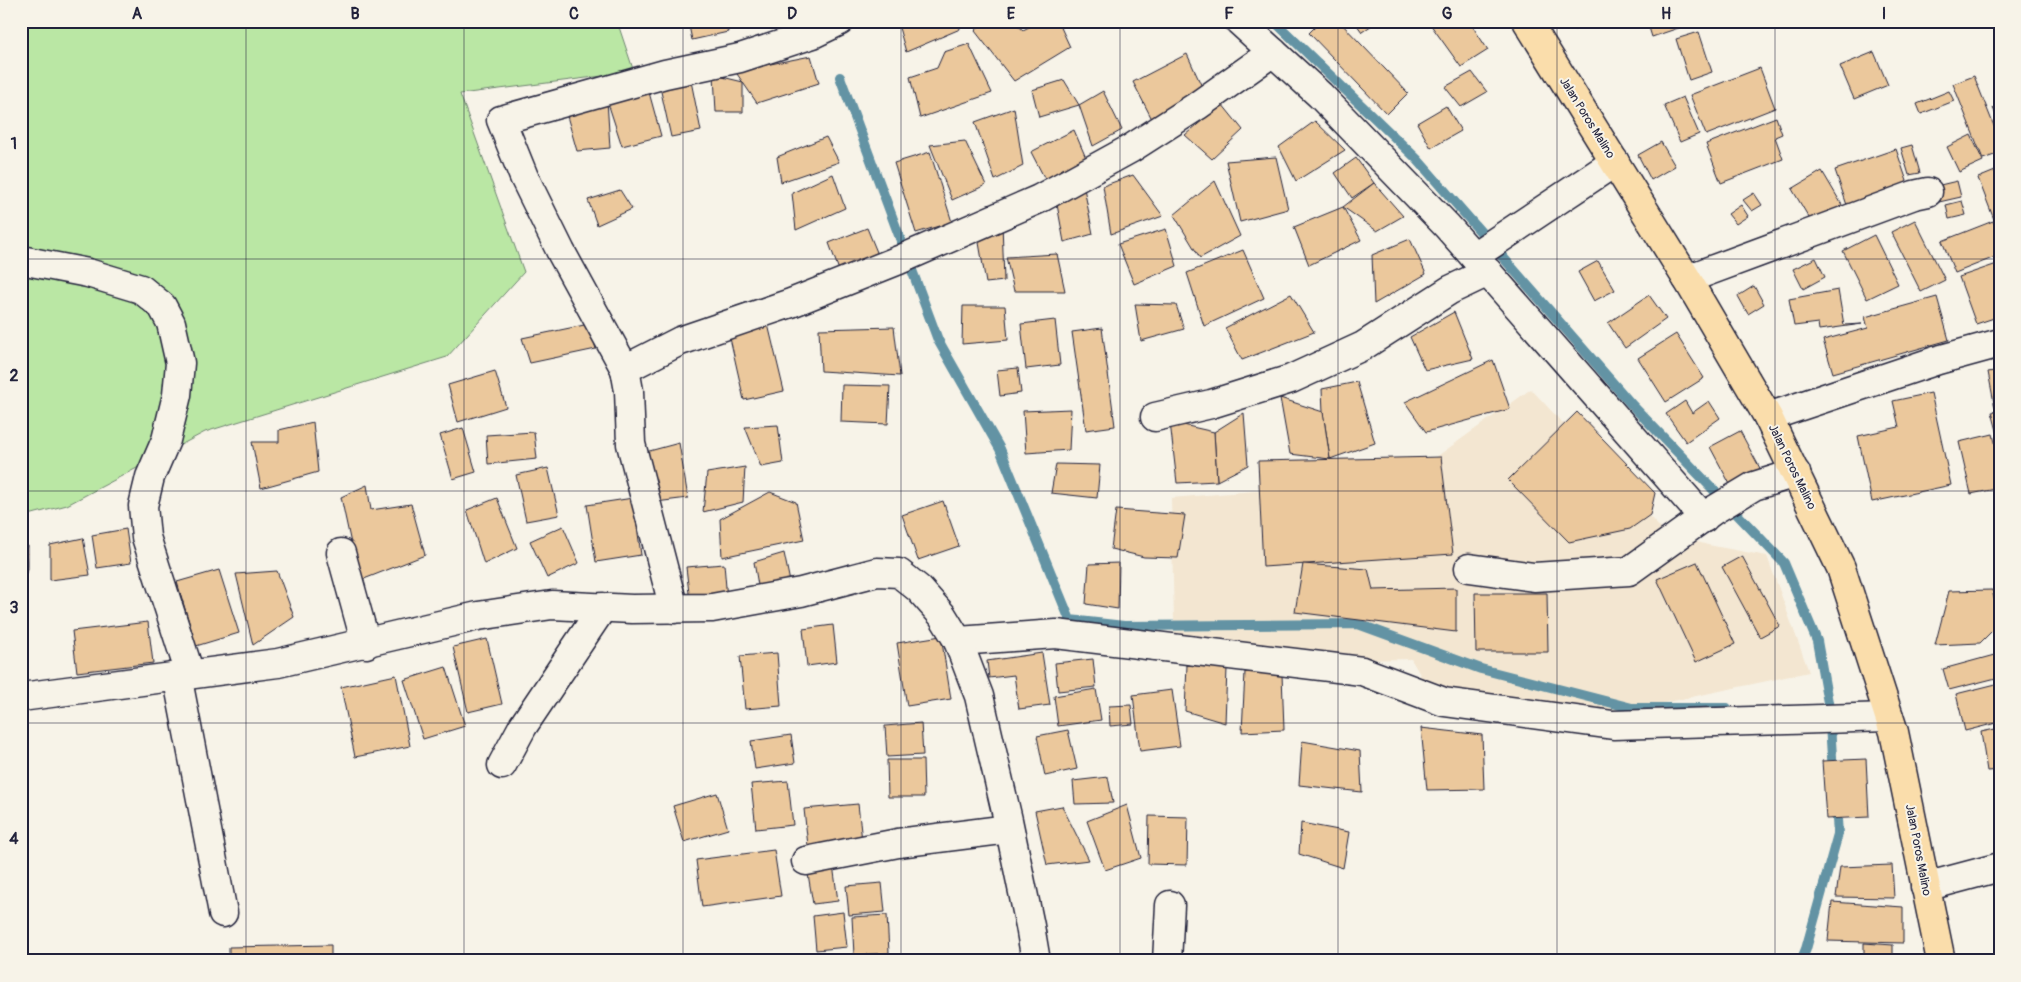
<svg xmlns="http://www.w3.org/2000/svg" width="2021" height="982" viewBox="0 0 2021 982" font-family="Pangolin,sans-serif">
<rect width="100%" height="100%" fill="#f7f3e8"/>
<filter id="ink" filterUnits="userSpaceOnUse"><feTurbulence type="fractalNoise" baseFrequency=".02" numOctaves="2"/><feDisplacementMap in="SourceGraphic" scale="10" xChannelSelector="R" yChannelSelector="G"/><feConvolveMatrix kernelMatrix="1 2 1 2 8 2 1 2 1" color-interpolation-filters="sRGB"/></filter>
<g filter="url(#ink)">
<!-- built -->
<path fill="#f3e6d1" d="M1531,389L1664,532L1708,545L1767,556L1809,672L1597,717L1429,690L1411,659L1175,663L1171,498L1407,478Z"/>
<!-- green -->
<path fill="#bae7a4" stroke="#6e8470" d="M21,21H617L634,72L460,94L524,272L447,357L205,432L67,505L21,517Z"/>
<g fill="none" stroke-linecap="round" stroke-linejoin="round">
<!-- stream -->
<g stroke="#6393a4" stroke-width="10">
<path d="M1274,21L1417,159L1633,406L1784,563L1817,641L1829,708L1833,773"/>
<path d="M840,77L938,340L1000,449L1070,620L1124,626L1358,624L1481,669L1632,708H1727"/>
<path d="M1801,961L1806,949L1838,834L1836,805"/>
</g>
</g>
<!-- building -->
<g fill="#ebc89c" stroke="#22223b">
<path d="M688,21H726L728,32L692,40Z"/>
<path d="M897,21H959L960,29L906,52Z"/>
<path d="M984,21H1013L1023,30L1041,21H1058L1070,47L1014,81L975,31Z"/>
<path d="M1321,21H1339L1408,93L1387,114L1309,33Z"/>
<path d="M1354,21H1378L1362,32Z"/>
<path d="M1428,21H1469L1488,50L1461,67Z"/>
<path d="M1568,21H1589L1574,30Z"/>
<path d="M1647,21H1696V22L1652,37Z"/>
<path d="M1699,32L1712,72L1689,80L1676,39Z"/>
<path d="M969,44L992,93L920,118L910,77L937,68L944,52Z"/>
<path d="M1874,52L1888,85L1854,99L1840,66Z"/>
<path d="M1187,54L1203,89L1153,121L1133,82Z"/>
<path d="M811,56L819,83L757,103L735,71Z"/>
<path d="M1760,68L1775,108L1706,135L1690,95Z"/>
<path d="M1472,72L1487,92L1461,107L1445,87Z"/>
<path d="M714,75L743,82V112H716Z"/>
<path d="M1974,76L2000,141V153L1983,159L1953,84Z"/>
<path d="M1064,80L1079,105L1039,117L1032,90Z"/>
<path d="M691,81L701,131L671,137L660,87Z"/>
<path d="M647,85L661,136L622,146L607,100Z"/>
<path d="M1103,91L1122,130L1093,146L1079,105Z"/>
<path d="M1949,91L1954,101L1921,114L1917,104Z"/>
<path d="M1683,97L1699,134L1680,142L1664,105Z"/>
<path d="M607,100L610,148L577,151L565,109Z"/>
<path d="M1222,104L1243,130L1212,159L1185,135Z"/>
<path d="M1446,106L1461,131L1431,148L1417,123Z"/>
<path d="M2000,106V125L1993,108Z"/>
<path d="M1014,108L1023,166L995,180L975,122Z"/>
<path d="M1776,117L1782,134L1775,137L1783,159L1721,183L1706,144Z"/>
<path d="M1315,121L1345,150L1296,181L1279,147Z"/>
<path d="M1074,130L1086,158L1046,181L1031,152Z"/>
<path d="M1971,135L1983,161L1959,172L1947,147Z"/>
<path d="M826,137L839,162L781,182L777,157Z"/>
<path d="M965,141L986,185L952,200L930,145Z"/>
<path d="M1661,142L1675,166L1651,180L1638,155Z"/>
<path d="M1912,145L1920,173L1909,175L1901,148Z"/>
<path d="M1896,149L1910,190L1849,211L1835,170Z"/>
<path d="M930,152L952,222L916,233L894,163Z"/>
<path d="M1276,157L1288,209L1240,222L1226,161Z"/>
<path d="M1356,158L1374,183L1352,198L1335,173Z"/>
<path d="M2000,169V235L1978,178Z"/>
<path d="M1822,171L1845,210L1815,228L1792,189Z"/>
<path d="M833,174L845,208L796,230L792,193Z"/>
<path d="M1133,175L1163,216L1111,234L1103,186Z"/>
<path d="M1215,181L1240,236L1200,258L1174,215Z"/>
<path d="M1957,181L1961,197L1939,202L1936,186Z"/>
<path d="M1374,183L1403,216L1377,231L1343,207Z"/>
<path d="M1084,188L1093,234L1064,242L1056,199Z"/>
<path d="M620,190L632,209L597,225L588,200Z"/>
<path d="M1754,193L1762,205L1752,211L1743,200Z"/>
<path d="M1962,201L1966,215L1949,219L1946,205Z"/>
<path d="M1741,205L1748,216L1736,224L1728,214Z"/>
<path d="M1343,207L1361,240L1309,265L1294,227Z"/>
<path d="M1915,220L1945,280L1921,292L1891,232Z"/>
<path d="M1993,221L2000,237V255L1955,273L1942,241Z"/>
<path d="M1002,222L1004,281L986,283L977,231Z"/>
<path d="M867,228L879,257L840,273L829,243Z"/>
<path d="M1166,229L1177,266L1134,284L1118,244Z"/>
<path d="M1874,235L1898,284L1867,299L1843,251Z"/>
<path d="M1410,239L1426,274L1374,304L1372,255Z"/>
<path d="M1243,250L1264,298L1204,326L1187,273Z"/>
<path d="M1057,254L1065,291H1014L1006,257Z"/>
<path d="M1816,258L1825,277L1803,289L1793,269Z"/>
<path d="M1598,261L1615,290L1594,301L1578,272Z"/>
<path d="M2000,263V316L1976,324L1959,277Z"/>
<path d="M1754,286L1764,304L1748,314L1738,296Z"/>
<path d="M1838,290L1844,325L1862,324L1819,330L1818,323L1794,326L1789,299Z"/>
<path d="M1291,294L1314,332L1242,360L1225,328Z"/>
<path d="M1649,295L1666,319L1625,348L1608,323Z"/>
<path d="M1937,297L1949,340L1833,373L1823,340L1868,328L1865,317Z"/>
<path d="M1135,304L1176,305L1184,329L1141,341Z"/>
<path d="M963,306H1005L1008,340L962,344Z"/>
<path d="M1454,312L1473,359L1425,370L1410,337Z"/>
<path d="M767,320L784,391L744,400L728,329Z"/>
<path d="M1055,320L1060,365L1026,369L1021,324Z"/>
<path d="M589,324L596,349L530,363L522,338Z"/>
<path d="M894,327L900,376L821,371L819,329Z"/>
<path d="M1102,328L1115,426L1086,430L1072,332Z"/>
<path d="M1676,334L1704,378L1666,402L1638,358Z"/>
<path d="M1493,360L1510,409L1426,432L1405,402Z"/>
<path d="M1018,368L1021,393L1000,396L997,370Z"/>
<path d="M2000,370V407L1995,408L1988,372Z"/>
<path d="M495,371L506,407L458,422L448,385Z"/>
<path d="M1357,382L1375,443L1330,459L1323,412L1322,389Z"/>
<path d="M842,385L890,386L888,424L841,422Z"/>
<path d="M1931,393L1951,485L1872,502L1858,436L1899,427L1893,401Z"/>
<path d="M1280,398L1323,412L1330,459L1290,454Z"/>
<path d="M1685,401L1692,413L1709,401L1720,418L1686,442L1666,414Z"/>
<path d="M1071,409L1069,450L1026,453L1023,411Z"/>
<path d="M2000,411V442L1992,412Z"/>
<path d="M1577,412L1655,493L1650,515L1630,529L1569,542L1508,480Z"/>
<path d="M1244,413L1248,465L1217,481L1214,432Z"/>
<path d="M313,422L318,472L261,488L252,442H279V430Z"/>
<path d="M1170,422L1214,432L1217,481L1177,483Z"/>
<path d="M778,425L783,463L761,467L745,427Z"/>
<path d="M463,428L476,472L453,479L440,435Z"/>
<path d="M1740,431L1762,472L1732,488L1710,447Z"/>
<path d="M534,432L537,459L488,464L486,435Z"/>
<path d="M1993,434L2000,463V488L1971,494L1959,442Z"/>
<path d="M679,443L688,498L648,503L642,453Z"/>
<path d="M1441,457L1453,554L1263,567L1258,461Z"/>
<path d="M1056,464L1100,465L1097,498L1051,493Z"/>
<path d="M745,467L743,502L703,512L707,473Z"/>
<path d="M548,468L559,515L526,521L516,475Z"/>
<path d="M367,485L371,510L411,504L425,555L359,581L341,497Z"/>
<path d="M770,492L796,502L804,540L722,557L720,519Z"/>
<path d="M497,498L517,548L484,564L467,510Z"/>
<path d="M633,498L641,555L596,562L587,505Z"/>
<path d="M943,501L959,546L918,560L902,515Z"/>
<path d="M1116,510L1185,515L1178,558L1144,557L1111,549Z"/>
<path d="M563,526L579,563L547,578L530,541Z"/>
<path d="M126,529L131,563L97,568L92,535Z"/>
<path d="M83,538L90,575L50,580V545Z"/>
<path d="M21,546H28V570L21,580Z"/>
<path d="M784,553L790,582L759,591L754,562Z"/>
<path d="M1742,556L1780,626L1760,637L1722,567Z"/>
<path d="M1697,562L1735,644L1696,662L1657,579Z"/>
<path d="M1119,563L1118,609L1086,604L1089,564Z"/>
<path d="M724,564L727,599L690,602L686,567Z"/>
<path d="M1303,564L1368,569L1373,590L1456,588V632L1295,612Z"/>
<path d="M219,570L239,633L196,646L177,582Z"/>
<path d="M277,571L294,617L253,645L236,574Z"/>
<path d="M1992,590L2000,623L1980,643L1935,645L1949,591Z"/>
<path d="M1475,593H1547L1548,652H1476Z"/>
<path d="M148,622L153,663L77,672L72,631Z"/>
<path d="M833,625L837,662L807,666L803,629Z"/>
<path d="M941,636L951,699L907,706L897,643Z"/>
<path d="M487,639L502,704L468,712L453,647Z"/>
<path d="M777,653L781,706L745,709L740,656Z"/>
<path d="M1042,653L1050,705L1019,709L1014,675L989,678L987,661Z"/>
<path d="M1998,654L2000,677L1949,690L1943,669Z"/>
<path d="M1093,659L1096,687L1058,691L1055,663Z"/>
<path d="M1187,665L1227,668L1225,723L1185,711Z"/>
<path d="M446,667L465,726L423,739L404,680Z"/>
<path d="M1245,672L1282,674L1284,730L1242,732Z"/>
<path d="M396,675L410,746L355,757L341,687Z"/>
<path d="M2000,683V722L1965,731L1956,694Z"/>
<path d="M1096,689L1101,720L1058,726L1054,696Z"/>
<path d="M1172,690L1180,746L1140,751L1133,695Z"/>
<path d="M1131,705L1133,724L1110,726L1109,706Z"/>
<path d="M921,723L923,755L887,757L885,726Z"/>
<path d="M1421,728L1482,735L1484,789L1427,790Z"/>
<path d="M2000,728V770L1987,771L1981,732Z"/>
<path d="M1068,730L1077,769L1045,776L1037,736Z"/>
<path d="M791,735L795,763L755,769L751,741Z"/>
<path d="M1302,741L1360,751L1362,792L1299,785Z"/>
<path d="M1866,759L1869,817L1826,819L1822,761Z"/>
<path d="M887,760H923L924,797H888Z"/>
<path d="M1108,777L1113,803L1075,804L1073,781Z"/>
<path d="M788,781L793,825L756,829L751,784Z"/>
<path d="M717,793L728,829L684,842L673,806Z"/>
<path d="M858,804L862,841L808,846L804,809Z"/>
<path d="M1127,805L1141,858L1105,870L1087,821Z"/>
<path d="M1062,806L1089,860L1047,865L1035,811Z"/>
<path d="M1149,816L1188,817L1187,865L1148,864Z"/>
<path d="M1301,823L1349,832L1343,868L1299,854Z"/>
<path d="M774,850L781,896L702,907L696,860Z"/>
<path d="M833,865L838,901L813,904L807,868Z"/>
<path d="M1892,865L1894,898L1836,897L1840,867Z"/>
<path d="M882,883L885,912L849,915L846,886Z"/>
<path d="M1832,902L1903,907V943L1828,941Z"/>
<path d="M843,912L847,947L816,950L813,916Z"/>
<path d="M887,915L889,953L854,955L852,917Z"/>
<path d="M1864,943L1893,945V961H1864Z"/>
<path d="M331,945V961H229V947Z"/>
</g>
<g fill="none" stroke-linecap="round" stroke-linejoin="round">
<!-- minor casing -->
<g stroke="#22223b" stroke-width="31">
<g id="minor">
<path d="M840,21L813,34L740,58L665,74L501,120L524,177L561,252L625,369L680,341L791,303L899,260L1039,199L1130,149L1197,106L1273,52"/>
<path d="M1239,21L1320,95L1447,226L1704,518"/>
<path d="M1474,256L1615,162"/>
<path d="M21,260L88,273L141,289L162,306L171,323L180,363L177,395L166,440L150,477L143,506L146,537L190,674"/>
<path d="M1687,279L1914,195L1928,192"/>
<path d="M625,369L629,391L631,444L674,609"/>
<path d="M1155,417L1211,404L1291,379L1363,346L1450,290L1488,272"/>
<path d="M1768,417L1938,360L2000,343"/>
<path d="M341,553L366,644"/>
<path d="M1469,568L1534,577L1629,571L1714,510L1754,486L1796,473"/>
<path d="M958,641L1056,634L1362,671L1444,702L1613,725L1889,717"/>
<path d="M177,675L223,913"/>
<path d="M21,697L278,663L478,616L552,605L632,609L712,608L801,592L877,572L899,573L919,589L942,615L958,641L979,696L1008,820L1030,926L1036,961"/>
<path d="M502,765L523,726L603,607"/>
<path d="M806,861L898,843L1009,829"/>
<path d="M1925,887L2000,867"/>
<path d="M1167,961L1170,905"/>
</g>
</g>
<!-- major casing -->
<g stroke="#22223b" stroke-width="31">
<path id="major" d="M1527,21L1687,279L1768,417L1841,568L1894,732L1941,961"/>
</g>
<!-- minor -->
<use href="#minor" stroke="#f7f3e8" stroke-width="28"/>
<!-- major -->
<use href="#major" stroke="#faddab" stroke-width="28"/>
</g>
</g>
<!-- grid -->
<path fill="none" stroke="#22223b" stroke-width="1" stroke-opacity="0.55" d="M246,21V961M464,21V961M683,21V961M901,21V961M1120,21V961M1338,21V961M1557,21V961M1775,21V961M21,259H2000M21,491H2000M21,723H2000"/>
<g text-anchor="middle" dominant-baseline="central" stroke-width="4" stroke-linejoin="round" paint-order="stroke">
<!-- street labels -->
<g font-size="12" fill="#22223b" stroke="#f7f3e8">
<text transform="translate(1587 118) rotate(58)">Jalan Poros Malino</text>
<text transform="translate(1792 467) rotate(64)">Jalan Poros Malino</text>
<text transform="translate(1918 850) rotate(79)">Jalan Poros Malino</text>
</g>
</g>
<!-- margin -->
<rect width="2021" height="982" fill="none" stroke="#f7f3e8" stroke-width="55"/>
<rect x="28" y="28" width="1966" height="926" fill="none" stroke="#22223b" stroke-width="2"/>
<g font-size="16" text-anchor="middle" font-weight="bold" fill="#22223b">
<text x="137" y="19">A</text>
<text x="355" y="19">B</text>
<text x="574" y="19">C</text>
<text x="792" y="19">D</text>
<text x="1011" y="19">E</text>
<text x="1229" y="19">F</text>
<text x="1447" y="19">G</text>
<text x="1666" y="19">H</text>
<text x="1884" y="19">I</text>
<text x="14" y="149">1</text>
<text x="14" y="381">2</text>
<text x="14" y="613">3</text>
<text x="14" y="844">4</text>
</g>
</svg>
